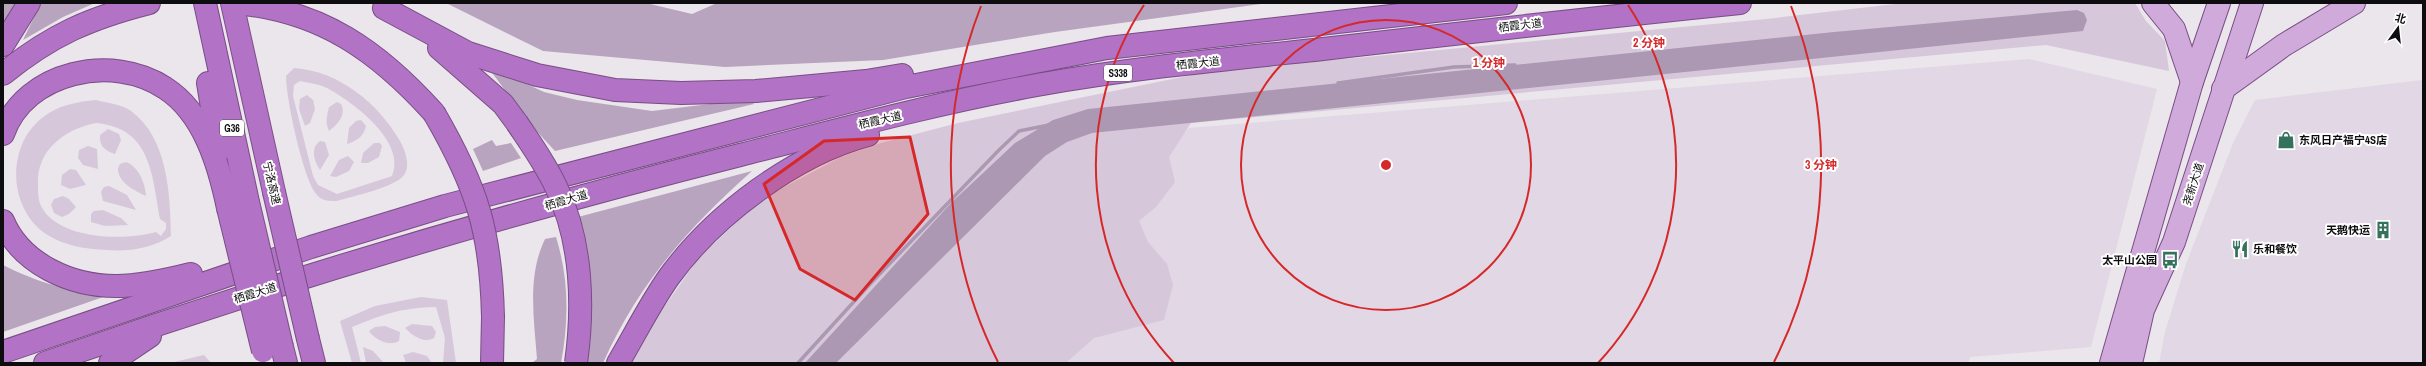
<svg xmlns="http://www.w3.org/2000/svg" width="2426" height="366" viewBox="0 0 2426 366" font-family="'Archivo Narrow','Noto Sans SC',sans-serif">
<rect width="100%" height="100%" fill="#ebe5ec"/>
<!-- built -->
<g fill="#e1d7e5">
<path d="M2029,59L2157,89L2091,347L1970,357L1968,363H961L1189,128Z"/>
<path d="M2423,80V363H2159L2165,332L2186,264L2233,143L2255,100Z"/>
</g>
<!-- green -->
<g fill="#d6c8da" fill-rule="evenodd">
<path d="M1904,3H2135L2146,21L2165,41L2169,71L2046,45L1191,123L1169,157L1175,182L1156,207L1139,221L1148,242L1167,264L1173,285L1164,320L1094,338L1066,363H631L656,319L697,260L744,215L771,194L841,157L881,143L958,123L1226,68L1356,58L1766,19Z"/>
<path d="M294,68C339,71 378,103 400,141C405,150 411,166 404,175C394,188 353,196 337,201C329,201 322,201 317,195C303,179 286,98 286,76ZM300,81C309,83 319,84 327,88C353,102 407,142 392,176L337,194L318,185L313,176L293,96L294,85Z"/>
<path d="M307,95L313,100L315,109L310,123L305,126L299,109L300,99Z"/>
<path d="M96,100C106,103 122,104 131,111C168,138 170,194 171,236C152,248 130,252 107,250C86,249 64,246 46,234C8,208 6,146 42,118C58,105 76,102 96,100ZM96,123C151,128 152,174 160,219L166,223V229L161,236L156,232C125,241 58,240 41,206C38,200 38,191 38,185C36,150 65,129 96,123Z"/>
<path d="M337,102L341,104C347,115 337,125 329,131C325,122 327,116 329,107Z"/>
<path d="M361,120L366,126C364,136 357,141 347,144L349,128L356,121Z"/>
<path d="M108,129L119,134L121,140L115,154C105,151 99,146 100,135Z"/>
<path d="M320,141L325,142L329,155L320,170C314,161 310,148 320,141Z"/>
<path d="M374,143H380L382,146L379,157L368,163H361L363,153Z"/>
<path d="M88,146L97,149L98,169L83,165L78,158L79,150Z"/>
<path d="M348,156L354,162L349,171L336,177L330,176L339,160Z"/>
<path d="M126,162C139,167 145,183 146,196C135,191 117,182 118,168L120,164Z"/>
<path d="M70,169L76,170L86,185L70,189L61,185L62,175Z"/>
<path d="M109,186L127,195L136,210L103,201L101,192L104,187Z"/>
<path d="M63,196L69,199L76,207L69,214L62,217L54,213L51,205L54,199Z"/>
<path d="M103,210L121,218L128,225L105,226L91,222V214L94,211Z"/>
<path d="M421,297L447,300L456,363H443L445,338L436,307C401,308 384,314 352,327L361,363H352L340,321L375,306Z"/>
<path d="M412,324L432,326L436,332L434,338C423,344 412,335 405,328Z"/>
<path d="M385,326L400,332L399,341C389,347 375,340 369,331L375,327Z"/>
<path d="M363,347L373,351L384,363H366Z"/>
<path d="M413,352L427,356L432,363H406L403,355Z"/>
<path d="M204,355L211,363H170Z"/>
</g>
<!-- forest -->
<g fill="#b8a4be">
<path d="M3,3H18L3,26Z"/>
<path d="M41,3H95L63,17L23,40Z"/>
<path d="M446,3H646L692,14L717,3H1268L1055,32L883,60L725,67L543,51Z"/>
<path d="M487,66L544,92L577,100L652,111L751,99L754,104L555,151L531,125Z"/>
<path d="M492,140L496,146L511,143L521,158L483,171L473,149Z"/>
<path d="M752,171C687,229 639,283 603,363H586L578,217Z"/>
<path d="M556,237C569,279 569,320 561,363H532L537,359C534,319 527,276 545,239Z"/>
<path d="M3,265C38,283 68,290 106,296L3,332Z"/>
</g>
<!-- water -->
<path fill="#ac98b2" d="M2077,10L2084,13L2087,20L2083,31L1092,133L1067,142L1045,156L836,363H805L951,203L1015,143L1053,120L1088,109L1834,32Z"/>
<g fill="none" stroke-linecap="round" stroke-linejoin="round">
<!-- stream -->
<g stroke="#ac98b2" stroke-width="3.5">
<path d="M1338,83L1454,67L1515,65"/>
<path d="M798,363L870,284L999,150L1019,131L1049,125"/>
</g>
<!-- major casing -->
<g stroke="#784e85" stroke-width="24">
<g id="major">
<path d="M2153,3L2174,29L2192,82"/>
<path d="M2223,89L2284,45L2354,3"/>
<path d="M2111,363L2192,82L2219,3"/>
<path d="M2131,363L2143,310L2174,242L2252,3"/>
</g>
</g>
<!-- highway casing -->
<g stroke="#784e85" stroke-width="24">
<g id="highway">
<path d="M205,3L248,202"/>
<path d="M232,3L274,192"/>
<path d="M236,3C322,11 378,51 434,113"/>
<path d="M384,8L468,53L537,75L615,90L681,93L756,91L866,81L902,75"/>
<path d="M3,45L29,3"/>
<path d="M439,48L503,104L517,123"/>
<path d="M3,74C51,35 90,18 149,3"/>
<path d="M208,83L219,150"/>
<path d="M3,134C25,71 113,53 165,88C204,113 219,165 228,208"/>
<path d="M3,221C21,264 71,286 116,286C141,286 167,280 191,274"/>
<path d="M308,339L314,363"/>
<path d="M282,347L286,363"/>
<path d="M3,352L311,247L445,206L906,87L1107,48L1506,3"/>
<path d="M45,363C274,283 505,214 740,155C838,130 937,103 1037,85C1132,68 1228,59 1323,49C1462,33 1601,17 1740,3"/>
<path d="M110,363L150,336"/>
<path d="M492,363L493,317"/>
<path d="M618,363C635,334 650,304 669,277C714,215 794,155 868,135"/>
</g>
</g>
<!-- major -->
<use href="#major" stroke="#d1aadc" stroke-width="22"/>
<!-- highway -->
<use href="#highway" stroke="#b272c5" stroke-width="22"/>
<!-- highway-bridge casing -->
<g stroke="#784e85" stroke-width="24" stroke-linecap="butt">
<g id="highway-bridge">
<path d="M434,113C477,187 491,231 493,317"/>
<path d="M517,123C531,144 547,166 557,189C582,242 584,306 576,363"/>
<path d="M274,192L308,339"/>
<path d="M248,202L282,347"/>
<path d="M228,208L263,351"/>
</g>
</g>
<!-- highway-bridge -->
<use href="#highway-bridge" stroke="#b272c5" stroke-width="22"/>
</g>
<!-- marked area -->
<path fill="#d62828" fill-opacity="0.2" stroke="#d62828" stroke-width="3" stroke-linejoin="round" d="M910,137L928,214L855,300L800,269L764,184L824,141Z"/>
<!-- distance rings -->
<g fill="none" stroke="#d62828" stroke-width="2">
<circle cx="1386" cy="165" r="145"/>
<path d="M1174 363A290 290 0 0 1 1144 5M1628 5A290 290 0 0 1 1598 363"/>
<path d="M998 362A435 435 0 0 1 981 6M1791 6A435 435 0 0 1 1774 362"/>
</g>
<!-- icons -->
<defs>
<g id="shop-bare" transform="scale(1.38)"><path d="M-5-2.5h2.3a2.7 3.5 0 0 1 5.4 0H5L5.5 6h-11ZM-1.5-2.5h3a1.5 2.3 0 0 0-3 0Z" fill="#35725d" stroke="#fff" stroke-width="2.5" paint-order="stroke"/></g>
<g id="building-bare" transform="scale(1.38)"><path d="M-4-6H4V6H1V3H-1V6H-4ZM-2.5-4.3h1.7v1.8h-1.7ZM.8-4.3h1.7v1.8H.8ZM-2.5-1h1.7V.8h-1.7ZM.8-1h1.7V.8H.8Z" fill="#35725d" stroke="#fff" stroke-width="2.5" paint-order="stroke"/></g>
<g id="restaurant-bare" transform="scale(1.38)"><path d="M-5-6h1v4h1v-4h1v4h1v-4h1v5L-1.5 .5V6h-2V.5L-5-1ZM5-6V6H3V1.5H1.5Q1.5-4 5-6Z" fill="#35725d" stroke="#fff" stroke-width="2.5" paint-order="stroke"/></g>
<g id="bus-bare" transform="scale(1.38)"><path d="M-5-6H5V4H4V6H2V4H-2V6H-4V4H-5ZM-3.5-4V0h7V-4ZM-3.5 1.2v1.5H-2V1.2ZM2 1.2v1.5H3.5V1.2Z" fill="#35725d" stroke="#fff" stroke-width="2.5" paint-order="stroke"/></g>
</defs>
<g fill-rule="evenodd">
<use href="#shop-bare" x="2286" y="140"/>
<use href="#building-bare" x="2383" y="230"/>
<use href="#restaurant-bare" x="2240" y="249"/>
<use href="#bus-bare" x="2170" y="260"/>
</g>
<g text-anchor="middle" dominant-baseline="central" stroke-width="4" stroke-linejoin="round" paint-order="stroke">
<!-- shield labels -->
<g fill="#fff" stroke="#565556" stroke-width="1">
<rect x="1104" y="65" width="28" height="16" rx="3"/>
<rect x="220" y="120" width="24" height="16" rx="3"/>
</g>
<g font-size="10" font-weight="bold" fill="#0d0c0e">
<text x="1118" y="73">S338</text>
<text x="232" y="128">G36</text>
</g>
<!-- street labels -->
<g font-size="11" fill="#0d0c0e" stroke="#fff">
<text transform="translate(1520 25) rotate(-7)">栖霞大道</text>
<text transform="translate(1198 63) rotate(-6)">栖霞大道</text>
<text transform="translate(880 120) rotate(-13)">栖霞大道</text>
<text transform="translate(272 183) rotate(77)">宁洛高速</text>
<text transform="translate(2193 184) rotate(-72)">尧新大道</text>
<text transform="translate(566 200) rotate(-16)">栖霞大道</text>
<text transform="translate(255 293) rotate(-17)">栖霞大道</text>
</g>
<!-- poi labels -->
<g font-size="11" font-weight="bold" fill="#0d0c0e" stroke="#fff" text-anchor="start">
<text x="2299" y="140">东风日产福宁4S店</text>
<text x="2370" y="230" text-anchor="end">天鹅快运</text>
<text x="2253" y="249">乐和餐饮</text>
<text x="2157" y="260" text-anchor="end">太平山公园</text>
</g>
</g>
<circle cx="1386" cy="165" r="6" fill="#d62828" stroke="#fff" stroke-width="2"/>
<g font-size="12" text-anchor="middle" font-weight="bold" fill="#d62828" stroke="#fff" stroke-width="4" stroke-linejoin="round" paint-order="stroke">
<text x="1649" y="47">2 分钟</text>
<text x="1489" y="67">1 分钟</text>
<text x="1821" y="169">3 分钟</text>
</g>
<!-- border -->
<rect width="2426" height="366" fill="none" stroke="#0d0c0e" stroke-width="8"/>
<!-- north arrow -->
<g transform="translate(2398 28) rotate(15)" stroke="#ffffff" stroke-width="3" paint-order="stroke">
<path d="M0-3L7 15L0 10L-7 15Z" fill="#0d0c0e"/>
<text y="-6" font-size="11" font-weight="bold" text-anchor="middle" fill="#0d0c0e">北</text>
</g>
</svg>
